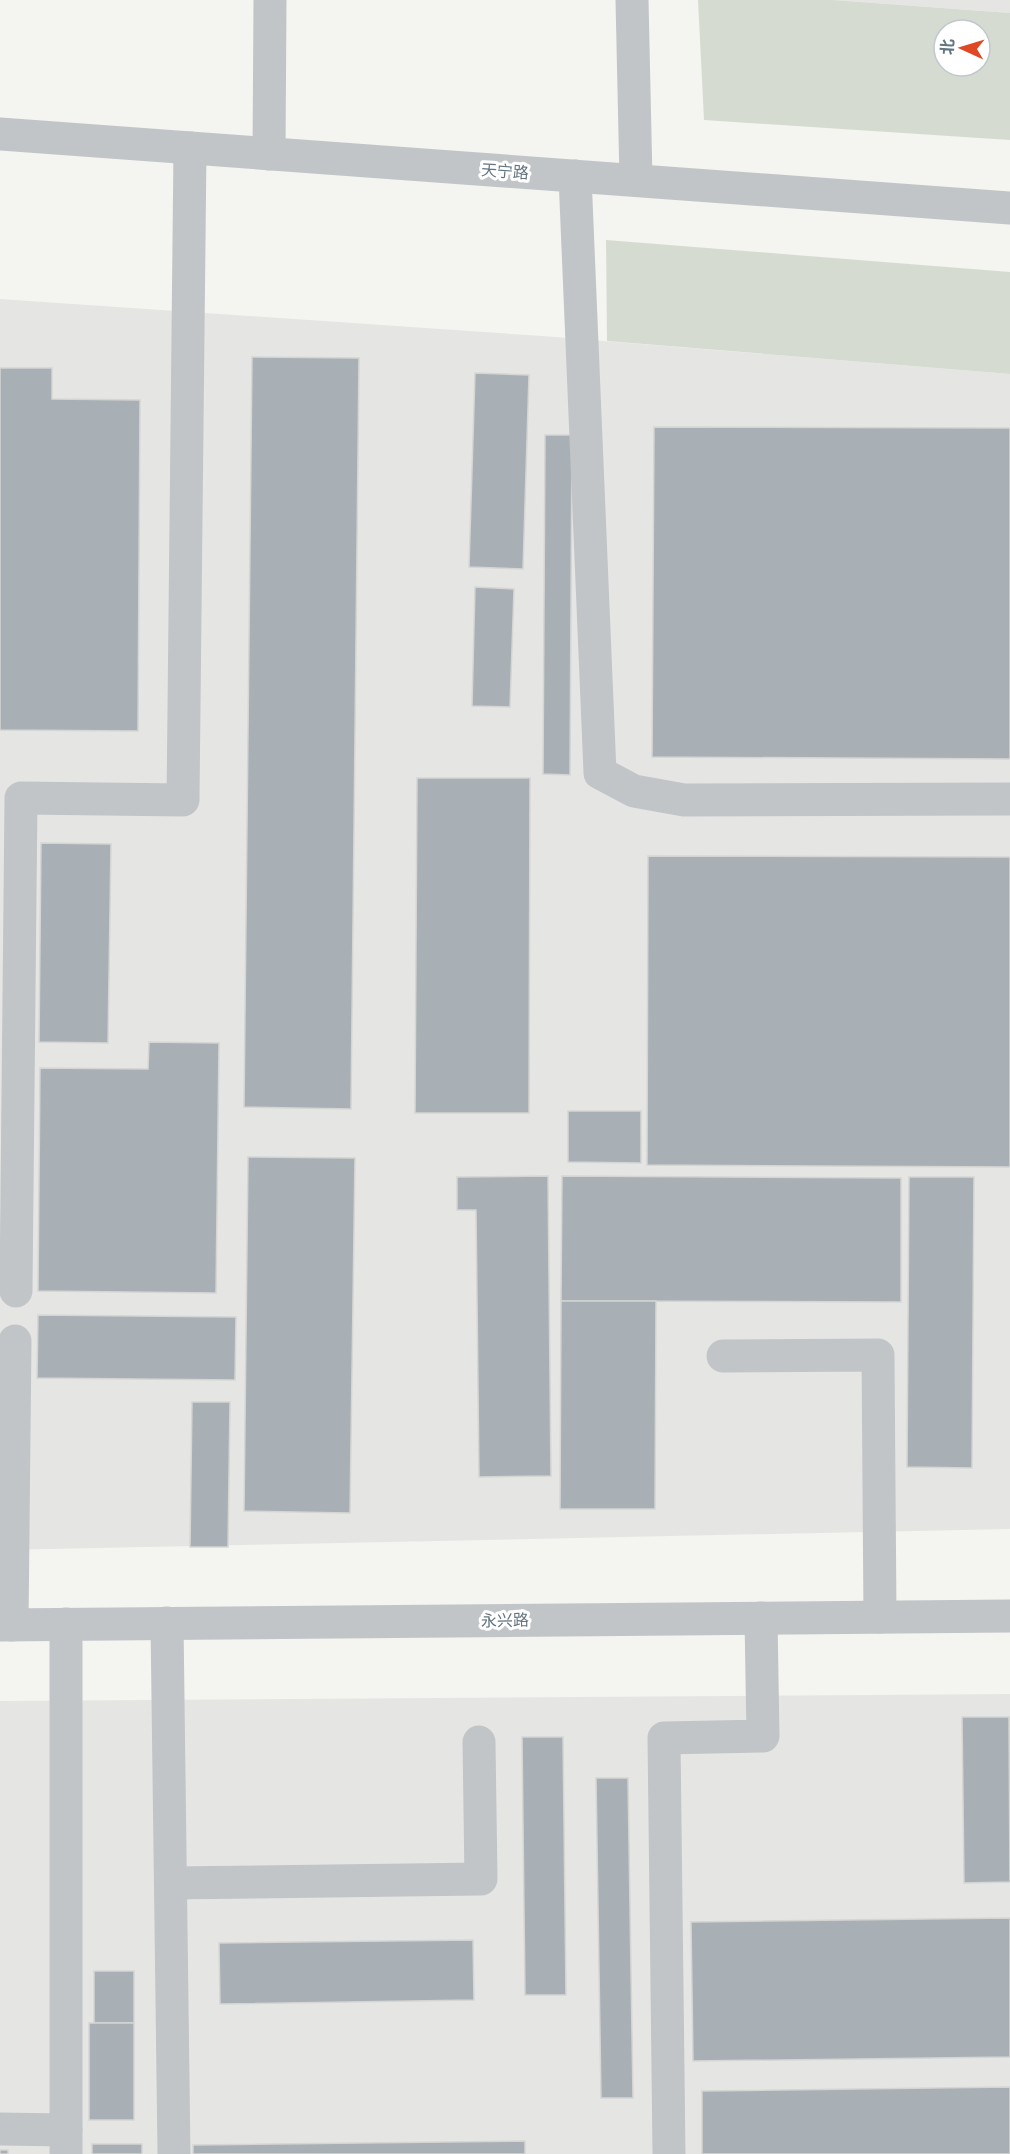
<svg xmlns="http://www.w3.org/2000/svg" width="1010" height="2154" viewBox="0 0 1010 2154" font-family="'IBM Plex Sans','Noto Sans SC',sans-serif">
<rect width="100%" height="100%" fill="#f4f4f0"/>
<!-- built -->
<g fill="#e5e6e4">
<path d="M833,0H1010V13Z"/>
<path d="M0,299L542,336L1010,374V1529L0,1550Z"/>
<path d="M1010,1694V2154H0V1701Z"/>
</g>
<!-- green -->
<g fill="#d6dbd1" fill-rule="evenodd">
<path d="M698,0H833L1010,13V140L704,120ZM944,30H980V66H944Z"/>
<path d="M606,240L1010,272V374L607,341Z"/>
</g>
<!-- building -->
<g fill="#a9b0b5" stroke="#d5d5d3" stroke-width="1.5">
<path d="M252,357L359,358L351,1109L244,1107Z"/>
<path d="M0,368H52V399L140,400L138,731L0,730Z"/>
<path d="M475,373L529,375L523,569L469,567Z"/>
<path d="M654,427L1010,428V759L652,757Z"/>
<path d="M545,435H572L570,775L543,774Z"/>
<path d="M475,587L514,589L510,707L472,706Z"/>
<path d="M417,778H530L529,1113H415Z"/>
<path d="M41,843L111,844L108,1043L39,1042Z"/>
<path d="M648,856L1010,857V1167L647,1165Z"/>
<path d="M149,1042L219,1043L216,1293L38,1291L40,1068L148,1069Z"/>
<path d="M568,1111H641V1163L568,1162Z"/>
<path d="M248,1157L355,1158L350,1513L244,1511Z"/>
<path d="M548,1176L551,1476L479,1477L476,1210H457V1177Z"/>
<path d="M562,1176L901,1178V1302L561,1301Z"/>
<path d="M909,1177H974L972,1468L907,1467Z"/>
<path d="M561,1301H656L655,1509H560Z"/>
<path d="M38,1315L236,1317L235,1380L37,1378Z"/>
<path d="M192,1402H230L228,1547H190Z"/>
<path d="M962,1717H1009L1010,1882L964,1883Z"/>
<path d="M522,1737H563L566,1995H525Z"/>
<path d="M596,1778H628L633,2098H601Z"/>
<path d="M1010,1918V2057L693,2061L691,1922Z"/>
<path d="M473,1940L474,2000L220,2004L219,1943Z"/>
<rect x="94" y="1971" width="40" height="52"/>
<rect x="89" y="2023" width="45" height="97"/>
<path d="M1010,2087V2154H702V2091Z"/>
<path d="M525,2141V2154H193V2145Z"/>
<rect x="92" y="2144" width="50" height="10"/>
<rect x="0" y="2150" width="8" height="4"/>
</g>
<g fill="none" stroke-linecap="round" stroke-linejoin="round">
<!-- minor -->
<g stroke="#c2c5c8" stroke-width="33">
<path d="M632,0L636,180"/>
<path d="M0,134L1010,208"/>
<path d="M269,154L270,0"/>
<path d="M575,176L600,773L634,791L684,800L1010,799"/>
<path d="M16,1291L21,798L183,800L190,148"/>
<path d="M723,1356L878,1355L880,1617"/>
<path d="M167,1623L174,2154"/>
<path d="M0,1625L1010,1616"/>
<path d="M12,1625L15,1341"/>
<path d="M171,1883L481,1879L479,1742"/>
<path d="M0,2129L66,2130"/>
<path d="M66,2154V1624"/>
<path d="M669,2154L664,1738L763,1736L761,1618"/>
</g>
</g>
<g text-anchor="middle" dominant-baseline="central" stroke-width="6" stroke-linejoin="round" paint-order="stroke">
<!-- street labels -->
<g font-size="16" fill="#647581" stroke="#fff">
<text transform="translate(505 171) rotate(4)">天宁路</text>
<text transform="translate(505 1620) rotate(-1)">永兴路</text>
</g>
</g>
<!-- north arrow -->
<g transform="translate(962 48) rotate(274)"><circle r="28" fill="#ffffff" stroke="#c1c8cd" stroke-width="1.5"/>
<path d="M0-4.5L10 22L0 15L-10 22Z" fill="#df4725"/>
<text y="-9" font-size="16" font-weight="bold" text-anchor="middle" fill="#647581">北</text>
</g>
</svg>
